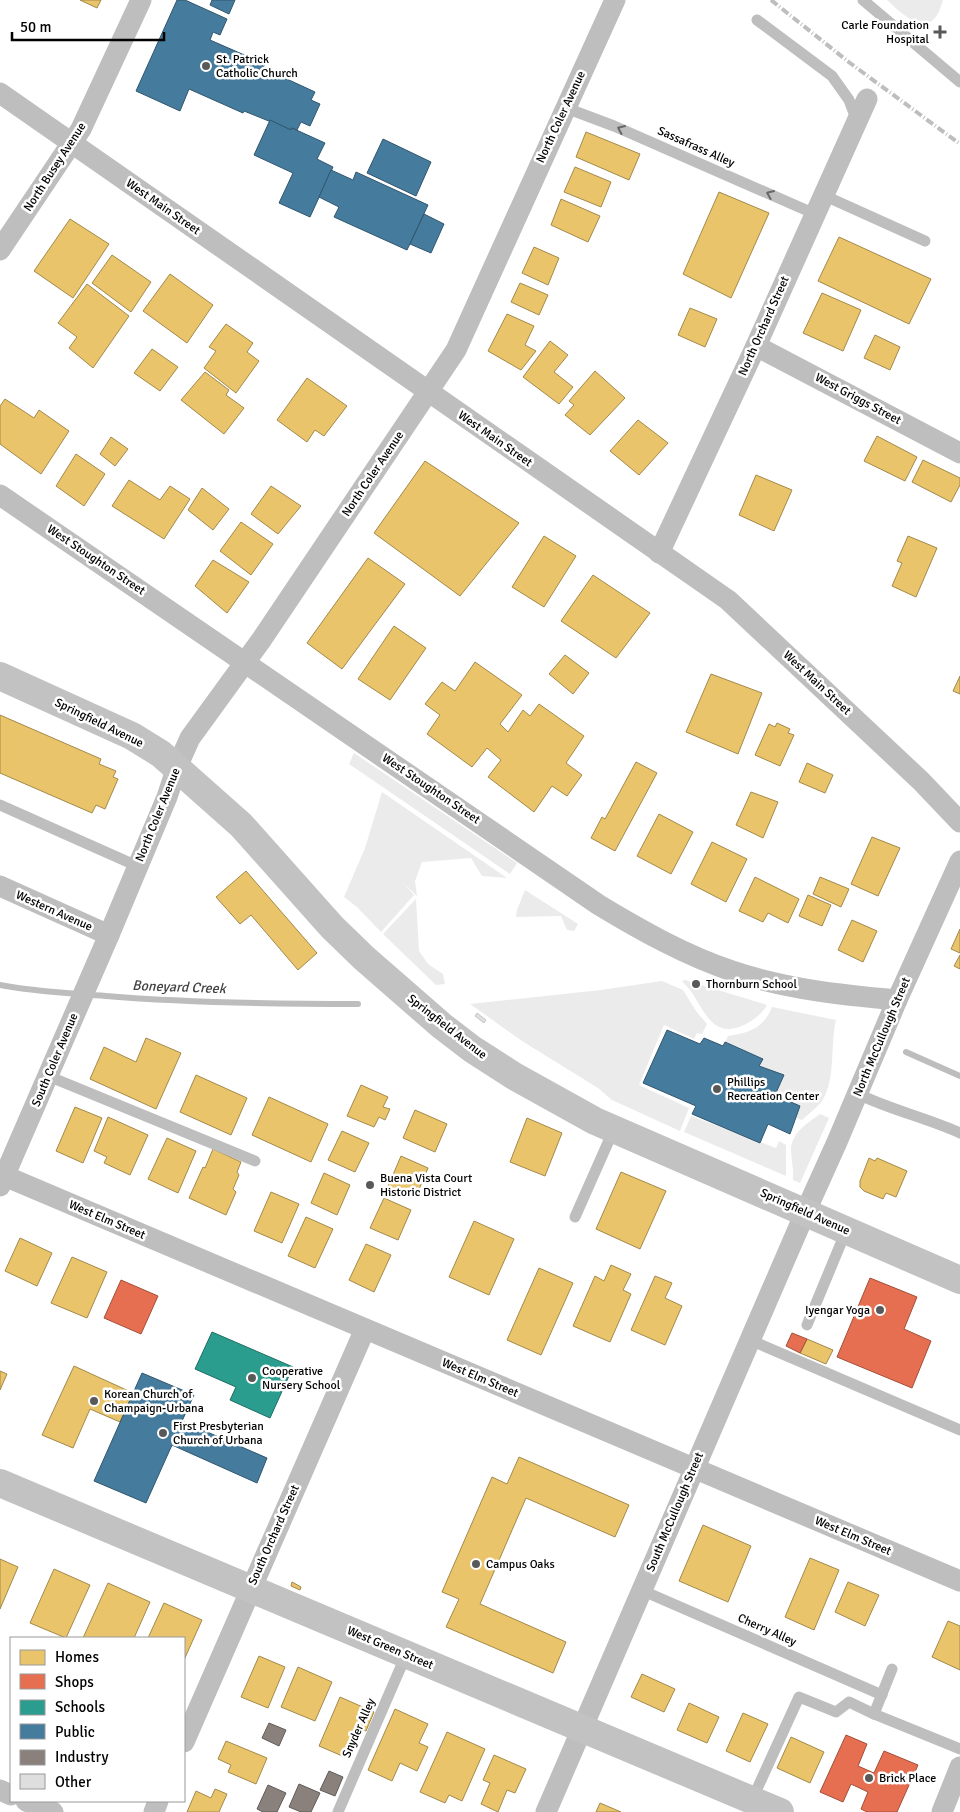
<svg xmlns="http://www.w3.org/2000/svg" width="960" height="1812" viewBox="0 0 960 1812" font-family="Signika,sans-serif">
<rect width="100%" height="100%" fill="#fff"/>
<!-- green -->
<g fill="#ebebeb">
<path d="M887,0H943C941,5 940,11 937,15C924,37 898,10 887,0Z"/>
<path d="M354,753L517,863L510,874L349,764Z"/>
<path d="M382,792L507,878L482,876L471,858L422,862L415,881L417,896L404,884L414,895L381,932L357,907L344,897L365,848Z"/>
<path d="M525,890L578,924L574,931L567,930L561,916L516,917L517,910Z"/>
<path d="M416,899L419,951L428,964L443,974L445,984L436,985L383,934Z"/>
<path d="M685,980L767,1005C762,1014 754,1020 744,1025C712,1040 704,1009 690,990C688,987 684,984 682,981Z"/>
<path d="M662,981L683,990L696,1011L707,1024L702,1034L697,1033L694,1039L664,1025L639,1085L689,1108L680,1131L612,1100L598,1088L522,1041L470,1004L601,990Z"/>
<path d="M772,1007L836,1020C830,1045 836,1080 822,1101C817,1108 808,1114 802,1120L796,1118L800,1106L775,1095L783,1075L759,1066L762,1058L725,1042L728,1036C749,1033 764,1028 772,1007Z"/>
<path d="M820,1114L829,1118L800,1183L793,1180C794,1169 791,1159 791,1149C792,1132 808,1123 820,1114Z"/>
<path d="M691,1116L776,1148L779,1141L786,1145V1176L684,1132Z"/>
</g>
<!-- homes -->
<g fill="#e9c46a" stroke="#a3894a">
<path d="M80,0H101L97,8Z"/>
<path d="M586,132L640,154L629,180L576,157Z"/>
<path d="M575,167L611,182L601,207L564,192Z"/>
<path d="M719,192L769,213L731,298L683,274Z"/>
<path d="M561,199L600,216L588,242L551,225Z"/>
<path d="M70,219L109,244L73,298L34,271Z"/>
<path d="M839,237L931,279L909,324L818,281Z"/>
<path d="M534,247L559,258L548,285L522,273Z"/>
<path d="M112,255L151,282L131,312L92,283Z"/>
<path d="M170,274L213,305L187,343L143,311Z"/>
<path d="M520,283L548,295L539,315L511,302Z"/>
<path d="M87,284L129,316L93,368L69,348L77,337L58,323Z"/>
<path d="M822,293L861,310L843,351L803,333Z"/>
<path d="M690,308L717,319L705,347L678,335Z"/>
<path d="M507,314L534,326L525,345L536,351L521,370L488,351Z"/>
<path d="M226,324L253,343L247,352L259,361L236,393L204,368L216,351L209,347Z"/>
<path d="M875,335L900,347L890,370L864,358Z"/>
<path d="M550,341L568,355L554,372L573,387L559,404L523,377Z"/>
<path d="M152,349L178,367L160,391L134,373Z"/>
<path d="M595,371L625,398L590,435L565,415L574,405L569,401Z"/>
<path d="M205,372L229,390L226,395L244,408L224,434L181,400Z"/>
<path d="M307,378L347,406L324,436L315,430L307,442L277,420Z"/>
<path d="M5,399L34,418L39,410L69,431L41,474L0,444V406Z"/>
<path d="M638,420L668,443L639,475L610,451Z"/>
<path d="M877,436L917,457L905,481L864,461Z"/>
<path d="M111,437L128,449L115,466L100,454Z"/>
<path d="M76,454L105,474L84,506L56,486Z"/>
<path d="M923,460L960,478V485L951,502L912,482Z"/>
<path d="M425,461L519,523L460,596L374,533Z"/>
<path d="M756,475L792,490L774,531L739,515Z"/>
<path d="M129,480L160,500L170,486L190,499L164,539L112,506Z"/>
<path d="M271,486L301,506L278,534L251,514Z"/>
<path d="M202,488L229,509L213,530L188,510Z"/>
<path d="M241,522L273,544L251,575L220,551Z"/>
<path d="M544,536L576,556L544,607L512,587Z"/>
<path d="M908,536L937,548L916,597L892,586L902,563L897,561Z"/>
<path d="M368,558L405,584L342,669L307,643Z"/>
<path d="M213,560L249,582L227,613L195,586Z"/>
<path d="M593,575L650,613L616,658L561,621Z"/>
<path d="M394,626L426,648L390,700L358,679Z"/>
<path d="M565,655L589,673L573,694L549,674Z"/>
<path d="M475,662L522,695L500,724L508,732L523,710L530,716L539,704L584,736L566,763L582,775L567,796L552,786L534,812L488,777L501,760L487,748L472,767L427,734L440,715L425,704L442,682L455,691Z"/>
<path d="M711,674L762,693L738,754L686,732Z"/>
<path d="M960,676V694L953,691Z"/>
<path d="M0,715L101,759L99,764L116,771L113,777L118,779L105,809L96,805L92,813L0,773Z"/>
<path d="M777,723L790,729L788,733L794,735L780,766L755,755L769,724L775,727Z"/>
<path d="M636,762L657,773L615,851L591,838L602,817L605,819Z"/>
<path d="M807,763L833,775L825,793L799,782Z"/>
<path d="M751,792L778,802L763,838L736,825Z"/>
<path d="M659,814L693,832L671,874L637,856Z"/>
<path d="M872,837L900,848L878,896L851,884Z"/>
<path d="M712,842L747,859L726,902L691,884Z"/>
<path d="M246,871L317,953L298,970L251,915L240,924L216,897Z"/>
<path d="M755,877L799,899L788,923L768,913L763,922L739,911Z"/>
<path d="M820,877L849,889L841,907L813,894Z"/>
<path d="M808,895L831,905L822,926L799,916Z"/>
<path d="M852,920L877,931L863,962L838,950Z"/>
<path d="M960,929V953L951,949Z"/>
<path d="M960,955V969L954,966Z"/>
<path d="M146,1038L181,1053L156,1109L90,1079L104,1047L136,1062Z"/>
<path d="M196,1075L247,1098L231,1135L180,1112Z"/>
<path d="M361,1085L388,1097L383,1107L390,1109L385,1120L379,1117L374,1127L347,1116Z"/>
<path d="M269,1097L328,1124L311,1162L252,1135Z"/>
<path d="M75,1107L102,1118L83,1163L56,1151Z"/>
<path d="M415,1110L447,1124L435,1152L403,1138Z"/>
<path d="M108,1117L148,1135L130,1175L104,1163L107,1157L94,1151Z"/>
<path d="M527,1118L562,1133L545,1176L510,1162Z"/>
<path d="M342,1131L369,1143L355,1172L328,1160Z"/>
<path d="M167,1138L196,1151L178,1193L148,1179Z"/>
<path d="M213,1149L241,1162L237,1172L239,1175L233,1189L236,1192L226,1215L189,1198L203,1167L205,1168Z"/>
<path d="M401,1156L428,1168L417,1194L403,1188L399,1197L386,1191Z"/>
<path d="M869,1158L875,1161L877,1158L907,1171L896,1197L886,1193L883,1199L864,1191L860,1187V1181Z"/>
<path d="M621,1172L666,1191L640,1249L596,1229Z"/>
<path d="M324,1173L350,1185L337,1215L311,1203Z"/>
<path d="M271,1192L299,1204L282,1243L254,1231Z"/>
<path d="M384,1198L411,1210L398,1240L370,1228Z"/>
<path d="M306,1217L333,1229L315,1268L288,1256Z"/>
<path d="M474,1221L514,1239L489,1295L449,1277Z"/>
<path d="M20,1238L52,1253L37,1286L5,1271Z"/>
<path d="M366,1244L391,1255L374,1292L349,1280Z"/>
<path d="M72,1257L107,1272L87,1318L51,1303Z"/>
<path d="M611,1265L631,1274L623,1290L631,1294L610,1342L573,1326L595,1276L604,1281Z"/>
<path d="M539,1268L573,1283L541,1355L507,1340Z"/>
<path d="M655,1276L672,1283L665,1298L682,1306L665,1345L631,1330Z"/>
<path d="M807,1339L833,1350L826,1364L800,1353Z"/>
<path d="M74,1366L133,1393L120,1422L90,1409L73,1448L42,1435Z"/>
<path d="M0,1371L7,1374L0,1390Z"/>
<path d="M519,1457L629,1505L615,1537L526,1498L480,1604L566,1642L553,1673L446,1627L459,1599L442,1592L492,1477L507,1484Z"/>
<path d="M703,1525L751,1546L728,1602L679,1581Z"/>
<path d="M810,1558L839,1570L814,1630L785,1617Z"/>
<path d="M0,1559L18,1567L0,1609Z"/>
<path d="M54,1569L90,1585L66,1638L30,1623Z"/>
<path d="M292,1582L301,1587L300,1590L291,1586Z"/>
<path d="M848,1582L879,1595L865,1626L835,1612Z"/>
<path d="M108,1583L150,1602L134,1638H83Z"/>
<path d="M164,1603L202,1620L184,1660V1638H148Z"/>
<path d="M948,1621L960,1626V1670L932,1657Z"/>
<path d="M259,1656L285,1667L268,1708L241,1697Z"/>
<path d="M298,1667L332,1682L315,1721L281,1707Z"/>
<path d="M642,1674L675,1689L664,1712L631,1697Z"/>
<path d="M340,1697L374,1712L366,1731L360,1729L347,1758L319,1746Z"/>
<path d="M689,1703L719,1717L707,1743L677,1730Z"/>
<path d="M395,1709L428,1724L419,1743L428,1747L417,1771L400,1763L392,1781L368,1770Z"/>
<path d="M743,1713L768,1724L750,1762L726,1751Z"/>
<path d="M447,1732L485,1749L462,1801L449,1795L445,1803L420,1792Z"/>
<path d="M791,1737L824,1752L810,1783L777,1768Z"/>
<path d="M226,1741L267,1758L256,1784L228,1772L231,1765L218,1759Z"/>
<path d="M494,1755L526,1769L515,1793L507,1790L498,1812L481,1804L490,1783L483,1780Z"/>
<path d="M215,1789L227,1794L219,1812H187L196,1791L211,1798Z"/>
<path d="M600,1803L621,1812H596Z"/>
</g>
<!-- shops -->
<g fill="#e76f51" stroke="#a24e39">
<path d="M870,1278L917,1297L904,1329L931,1341L912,1388L837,1357Z"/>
<path d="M121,1280L158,1296L141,1334L104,1318Z"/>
<path d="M792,1333L807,1339L800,1353L786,1346Z"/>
<path d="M846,1735L867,1744L858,1766L874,1773L884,1751L918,1765L897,1812H867L861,1809L868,1792L851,1784L843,1802L820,1792Z"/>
</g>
<!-- schools -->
<path fill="#2a9d8f" stroke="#1d6e64" d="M212,1332L293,1367L270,1418L230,1400L236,1387L195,1369Z"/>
<!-- public -->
<g fill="#457b9d" stroke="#30566e">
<path d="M177,0H185L227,19L220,35L213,32L210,40L265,64L263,68L315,92L311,100L320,104L310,126L301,122L297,130L292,128L291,130L244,111L243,113L189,89L180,111L136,91Z"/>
<path d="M212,0H235L229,14L210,5Z"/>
<path d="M270,120L291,130L292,128L325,143L317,159L333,167L310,217L279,203L293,173L254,155Z"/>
<path d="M383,139L431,162L416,196L367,173Z"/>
<path d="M331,170L353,180L356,172L428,205L407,250L334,217L339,207L319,197Z"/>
<path d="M424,214L444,224L431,253L410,244Z"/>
<path d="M667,1030L700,1044L704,1038L723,1046L725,1042L763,1059L759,1066L784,1075L775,1095L800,1106L790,1134L768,1124L760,1143L692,1114L696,1106L643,1083Z"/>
<path d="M142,1373L194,1395L182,1421L267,1458L257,1483L172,1445L146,1503L94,1481Z"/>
</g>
<!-- industry -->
<g fill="#8a817c" stroke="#615a57">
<path d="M269,1723L286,1730L279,1746L262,1738Z"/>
<path d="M329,1771L343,1777L335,1796L320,1790Z"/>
<path d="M299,1784L320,1793L311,1812H301L289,1807Z"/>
<path d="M268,1785L286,1793L277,1812H263L257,1809Z"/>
</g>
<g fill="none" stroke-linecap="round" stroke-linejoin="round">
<!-- stream -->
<g stroke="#bdbdbd" stroke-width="6">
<path d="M0,985C35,992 71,993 106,996C190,1003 274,1004 358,1004"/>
<path d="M906,1052L960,1076"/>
</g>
</g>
<!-- building -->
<path fill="#dedede" stroke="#c6c6c6" d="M477,1013L486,1020L484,1023L475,1016Z"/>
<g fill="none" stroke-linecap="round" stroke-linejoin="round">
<!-- lane -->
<g stroke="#bebebe" stroke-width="11">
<path d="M863,0L960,82"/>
<path d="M757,20L832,76L849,100L857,121"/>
<path d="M566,108L614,126L815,214"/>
<path d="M823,195L925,241"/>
<path d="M0,805L137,866"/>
<path d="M48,1076L255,1161"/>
<path d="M858,1094C891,1110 927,1118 960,1133"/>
<path d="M575,1217L614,1129"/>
<path d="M807,1325L846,1231"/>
<path d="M750,1340L960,1430"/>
<path d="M641,1590L882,1695"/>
<path d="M892,1669L874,1714L960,1749"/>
<path d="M752,1800L799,1697L836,1712L849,1702L874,1714"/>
<path d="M338,1812L406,1655"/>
</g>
<!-- street -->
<g stroke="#bebebe" stroke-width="21">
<path d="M0,93L728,600L921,781L960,822"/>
<path d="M0,250L81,129L141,0"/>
<path d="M756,346L960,453"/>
<path d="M0,495L599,905C642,931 685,955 732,971C785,989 842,995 897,1000"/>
<path d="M659,553L756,346L867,99"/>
<path d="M0,886L109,935"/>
<path d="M0,1174L960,1581"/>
<path d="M0,1186L109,935L167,797L177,767L190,738L262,639L456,350L615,0"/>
<path d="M184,1742L365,1329"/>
<path d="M0,1790L11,1795"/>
<path d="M26,1801L53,1812"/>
<path d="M154,1812L158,1801"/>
<path d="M546,1812L805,1213L837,1142L897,1000L960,861"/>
<path d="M942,1812L960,1767"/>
</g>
<!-- secondary -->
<g stroke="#c2c2c2" stroke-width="28">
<path d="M0,676L132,736L161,754L241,825L332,927L364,958L442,1026L472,1049L514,1076L595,1121L960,1280"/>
<path d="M0,1483L780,1812"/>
</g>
<!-- rail -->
<path stroke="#bebebe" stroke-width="4" stroke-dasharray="8 2.5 1 2.5" stroke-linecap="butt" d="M771,0L850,63L960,144"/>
</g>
<!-- one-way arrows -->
<defs><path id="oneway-chevron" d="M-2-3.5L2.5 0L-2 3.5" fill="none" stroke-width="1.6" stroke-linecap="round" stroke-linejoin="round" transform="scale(1.25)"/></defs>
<g stroke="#686868">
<use href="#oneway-chevron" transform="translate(621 129) rotate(-156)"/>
<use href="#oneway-chevron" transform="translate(770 194) rotate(-157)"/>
</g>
<!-- markers -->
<g fill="#595959" stroke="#fff" stroke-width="2">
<path d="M937.5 24.5h5v5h5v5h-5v5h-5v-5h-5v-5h5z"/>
<circle cx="206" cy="66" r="5"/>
<circle cx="696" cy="984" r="5"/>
<circle cx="717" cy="1089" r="5"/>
<circle cx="370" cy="1185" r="5"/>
<circle cx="880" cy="1310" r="5"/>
<circle cx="252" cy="1378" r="5"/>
<circle cx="94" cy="1401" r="5"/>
<circle cx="163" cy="1433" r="5"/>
<circle cx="476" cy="1564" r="5"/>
<circle cx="869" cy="1778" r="5"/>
</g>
<g text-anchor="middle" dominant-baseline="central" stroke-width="5" stroke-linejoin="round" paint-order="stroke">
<!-- poi labels -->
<g font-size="12" fill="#000" stroke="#fff" text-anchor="start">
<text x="929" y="25" text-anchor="end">Carle Foundation<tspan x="929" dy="14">Hospital</tspan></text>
<text x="216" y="59">St. Patrick<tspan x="216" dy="14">Catholic Church</tspan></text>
<text x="706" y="984">Thornburn School</text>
<text x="727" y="1082">Phillips<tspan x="727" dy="14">Recreation Center</tspan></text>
<text x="380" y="1178">Buena Vista Court<tspan x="380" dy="14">Historic District</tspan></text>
<text x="870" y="1310" text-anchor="end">Iyengar Yoga</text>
<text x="262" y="1371">Cooperative<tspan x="262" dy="14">Nursery School</tspan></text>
<text x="104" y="1394">Korean Church of<tspan x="104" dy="14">Champaign-Urbana</tspan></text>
<text x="173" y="1426">First Presbyterian<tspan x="173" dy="14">Church of Urbana</tspan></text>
<text x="486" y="1564">Campus Oaks</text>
<text x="879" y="1778">Brick Place</text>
</g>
<!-- street labels -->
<g font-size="12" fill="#000" stroke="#fff">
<text transform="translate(561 117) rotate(-65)">North Coler Avenue</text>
<text transform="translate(696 147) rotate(24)">Sassafrass Alley</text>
<text transform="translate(55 167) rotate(-57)">North Busey Avenue</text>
<text transform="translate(163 207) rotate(35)">West Main Street</text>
<text transform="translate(764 326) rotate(-66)">North Orchard Street</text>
<text transform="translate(858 399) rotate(28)">West Griggs Street</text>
<text transform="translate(495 439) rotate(35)">West Main Street</text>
<text transform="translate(373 474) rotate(-56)">North Coler Avenue</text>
<text transform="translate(96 560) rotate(34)">West Stoughton Street</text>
<text transform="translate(817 683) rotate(43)">West Main Street</text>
<text transform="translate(99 723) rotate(26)">Springfield Avenue</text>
<text transform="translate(431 789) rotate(34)">West Stoughton Street</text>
<text transform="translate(158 815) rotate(-68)">North Coler Avenue</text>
<text transform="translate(54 911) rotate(24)">Western Avenue</text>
<text transform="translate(447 1027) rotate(38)">Springfield Avenue</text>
<text transform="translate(882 1037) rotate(-67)">North McCullough Street</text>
<text transform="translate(55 1060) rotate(-67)">South Coler Avenue</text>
<text transform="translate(805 1212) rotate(24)">Springfield Avenue</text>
<text transform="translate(107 1220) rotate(23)">West Elm Street</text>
<text transform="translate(480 1378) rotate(23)">West Elm Street</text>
<text transform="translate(675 1512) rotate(-67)">South McCullough Street</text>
<text transform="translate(274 1535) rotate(-66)">South Orchard Street</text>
<text transform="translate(853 1536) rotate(23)">West Elm Street</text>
<text transform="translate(767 1630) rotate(24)">Cherry Alley</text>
<text transform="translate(390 1648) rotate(23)">West Green Street</text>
<text transform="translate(359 1728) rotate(-66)">Snyder Alley</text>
</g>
<!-- water labels -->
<g font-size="14" font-style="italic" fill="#424242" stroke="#fff">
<text transform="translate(179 987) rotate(2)">Boneyard Creek</text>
</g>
</g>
<!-- legend -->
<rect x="10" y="1637" width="175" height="165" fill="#ffffff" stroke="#999999"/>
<rect x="20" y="1650" width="25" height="15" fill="#e9c46a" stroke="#999999"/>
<text x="55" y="1662" font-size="15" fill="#000000">Homes</text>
<rect x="20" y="1674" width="25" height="15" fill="#e76f51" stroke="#999999"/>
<text x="55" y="1687" font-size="15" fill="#000000">Shops</text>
<rect x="20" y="1700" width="25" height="15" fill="#2a9d8f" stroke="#999999"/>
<text x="55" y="1712" font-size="15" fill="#000000">Schools</text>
<rect x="20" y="1724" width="25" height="15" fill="#457b9d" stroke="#999999"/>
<text x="55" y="1737" font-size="15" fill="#000000">Public</text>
<rect x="20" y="1750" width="25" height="15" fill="#8a817c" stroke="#999999"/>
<text x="55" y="1762" font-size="15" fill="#000000">Industry</text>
<rect x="20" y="1774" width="25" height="15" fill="#dedede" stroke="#999999"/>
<text x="55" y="1787" font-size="15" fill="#000000">Other</text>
<!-- scale -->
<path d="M12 32v8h152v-8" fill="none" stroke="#000000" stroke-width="2.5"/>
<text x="20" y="32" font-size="15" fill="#000000" stroke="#ffffff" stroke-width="4" paint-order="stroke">50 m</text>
</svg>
